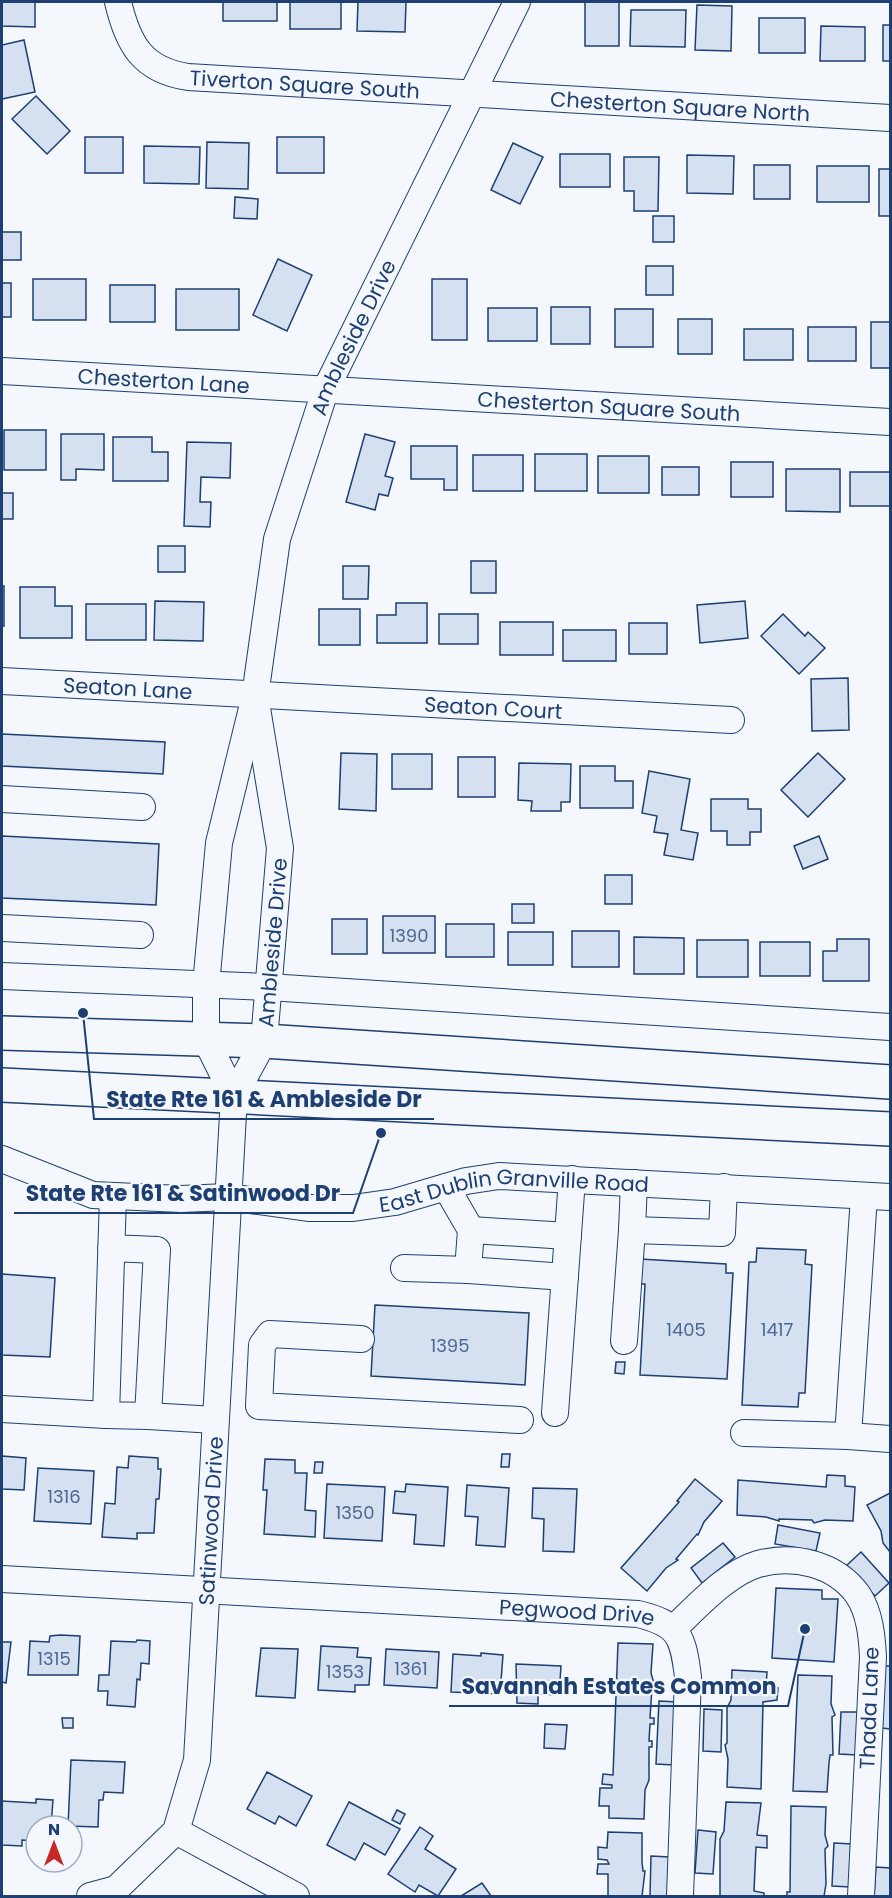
<svg xmlns="http://www.w3.org/2000/svg" width="892" height="1898" viewBox="0 0 892 1898" font-family="Poppins,sans-serif">
<rect width="100%" height="100%" fill="#f4f7fb"/>
<!-- building -->
<g fill="#d5e0f0" stroke="#1d3f73" stroke-width="1.5">
<path d="M2,2H35V27L2,26Z"/>
<rect x="223" y="2" width="54" height="19"/>
<rect x="290" y="2" width="51" height="27"/>
<path d="M358,2H406L405,32L357,31Z"/>
<rect x="585" y="2" width="34" height="44"/>
<path d="M697,5L732,6L731,51L695,50Z"/>
<path d="M631,10H686L685,47L630,46Z"/>
<rect x="759" y="18" width="46" height="35"/>
<rect x="883" y="25" width="7" height="36"/>
<path d="M821,26L865,27V61H820Z"/>
<path d="M24,40L35,92L2,99V45Z"/>
<path d="M36,96L70,131L47,154L12,119Z"/>
<rect x="85" y="137" width="38" height="36"/>
<rect x="277" y="137" width="47" height="36"/>
<path d="M207,142L249,143L248,189L206,188Z"/>
<path d="M513,143L543,157L520,204L491,190Z"/>
<path d="M144,146L200,147L199,184L144,183Z"/>
<rect x="560" y="154" width="50" height="33"/>
<path d="M687,155L734,156L733,194L687,193Z"/>
<path d="M624,157H659L658,211H634V191H624Z"/>
<rect x="754" y="165" width="36" height="34"/>
<rect x="817" y="166" width="52" height="36"/>
<rect x="879" y="169" width="11" height="47"/>
<path d="M235,197L258,199L257,219L234,218Z"/>
<rect x="653" y="216" width="21" height="26"/>
<rect x="2" y="232" width="19" height="28"/>
<path d="M278,259L312,275L287,331L253,315Z"/>
<rect x="646" y="266" width="27" height="29"/>
<rect x="33" y="279" width="53" height="41"/>
<rect x="432" y="279" width="35" height="61"/>
<rect x="2" y="283" width="9" height="34"/>
<rect x="110" y="285" width="45" height="37"/>
<rect x="176" y="289" width="63" height="41"/>
<rect x="551" y="307" width="39" height="37"/>
<rect x="488" y="308" width="49" height="33"/>
<rect x="615" y="309" width="38" height="38"/>
<rect x="678" y="319" width="34" height="35"/>
<rect x="871" y="322" width="19" height="46"/>
<rect x="808" y="327" width="48" height="34"/>
<rect x="744" y="329" width="49" height="31"/>
<rect x="4" y="430" width="42" height="40"/>
<path d="M61,434H104V470L76,469V480H61Z"/>
<path d="M365,434L395,442L385,476L393,478L388,496L379,494L375,510L346,502Z"/>
<path d="M113,437H152V452H168V481H113Z"/>
<path d="M187,442L231,443L230,478L201,477L200,502H211L210,527L184,526Z"/>
<path d="M411,446H457V490H444V479H411Z"/>
<rect x="535" y="454" width="52" height="37"/>
<rect x="473" y="455" width="50" height="36"/>
<rect x="598" y="456" width="51" height="37"/>
<rect x="731" y="462" width="42" height="35"/>
<rect x="662" y="467" width="37" height="28"/>
<path d="M786,469H840V512L786,511Z"/>
<rect x="850" y="472" width="40" height="34"/>
<rect x="2" y="493" width="11" height="26"/>
<rect x="158" y="546" width="27" height="26"/>
<rect x="471" y="561" width="25" height="32"/>
<path d="M343,566H369L368,599H343Z"/>
<rect x="2" y="586" width="2" height="40"/>
<path d="M20,587H55V606H72V638H20Z"/>
<path d="M155,601L204,602L203,641L154,640Z"/>
<path d="M745,601L748,638L700,643L697,605Z"/>
<path d="M396,603H427V643H377V615H396Z"/>
<rect x="86" y="604" width="60" height="36"/>
<rect x="319" y="609" width="41" height="36"/>
<rect x="439" y="614" width="39" height="30"/>
<path d="M783,614L805,636L808,632L825,648L799,674L761,636Z"/>
<rect x="500" y="622" width="53" height="33"/>
<rect x="629" y="623" width="38" height="31"/>
<rect x="563" y="630" width="53" height="31"/>
<path d="M848,678L849,730L812,731L811,679Z"/>
<path d="M2,734L165,742L163,774L2,766Z"/>
<path d="M341,753L377,754L376,811L339,809Z"/>
<path d="M818,753L845,779L808,817L781,790Z"/>
<rect x="392" y="754" width="40" height="35"/>
<rect x="458" y="757" width="37" height="40"/>
<path d="M519,763L571,764L570,802H561V811H531L532,801L518,800Z"/>
<path d="M580,766H615V781H633V808H580Z"/>
<path d="M649,771L690,779L681,830L698,833L693,860L664,855L668,834L654,832L657,816L642,813Z"/>
<path d="M711,799H748V809H761V832H750V845H727V831H711Z"/>
<path d="M2,836L159,844L156,905L2,898Z"/>
<path d="M819,836L828,859L803,869L794,846Z"/>
<rect x="605" y="875" width="27" height="29"/>
<rect x="512" y="904" width="22" height="19"/>
<rect x="383" y="916" width="52" height="37"/>
<rect x="332" y="919" width="35" height="35"/>
<rect x="446" y="924" width="48" height="33"/>
<rect x="572" y="931" width="47" height="36"/>
<rect x="508" y="932" width="45" height="33"/>
<path d="M634,937L684,938V974H634Z"/>
<path d="M837,939H869V981H823V951H837Z"/>
<rect x="697" y="940" width="51" height="37"/>
<rect x="760" y="942" width="50" height="34"/>
<path d="M757,1248L806,1250L805,1264L812,1265L805,1393H799L798,1407L742,1405L749,1262H756Z"/>
<path d="M640,1259L726,1264V1273H733L727,1379L640,1375L645,1284H639Z"/>
<path d="M2,1274L55,1278L50,1357L2,1355Z"/>
<path d="M375,1305L529,1313L525,1385L371,1376Z"/>
<path d="M616,1362H625L624,1374L615,1373Z"/>
<path d="M502,1454H510L509,1467H501Z"/>
<path d="M2,1456L26,1458L24,1490L2,1489Z"/>
<path d="M129,1456L158,1458V1469H161L159,1499H156L154,1533H137V1539L102,1537L105,1503L115,1504L117,1467L128,1468Z"/>
<path d="M265,1459L295,1460V1473H307L305,1510L316,1511L315,1537L264,1534L267,1490H263Z"/>
<path d="M315,1462H323L322,1473H314Z"/>
<path d="M38,1468L94,1471L91,1524L34,1521Z"/>
<path d="M827,1475L845,1476V1486L855,1487L853,1521L825,1520L814,1523L812,1520L779,1519V1521L766,1517L737,1515L738,1480L826,1487Z"/>
<path d="M695,1479L722,1501L704,1522L698,1535L697,1534L676,1559L678,1560L666,1568L647,1591L621,1568L679,1502L677,1501Z"/>
<path d="M327,1484L385,1487L382,1541L324,1538Z"/>
<path d="M406,1484L448,1487L444,1546L414,1544L416,1515L393,1513L395,1491L405,1492Z"/>
<path d="M467,1485L509,1488L505,1547L476,1545L478,1517L465,1516Z"/>
<path d="M533,1488L577,1489L574,1552L543,1551L544,1519L532,1518Z"/>
<path d="M890,1493V1552L883,1543L881,1531L867,1505Z"/>
<path d="M778,1525L820,1533L816,1551L775,1544Z"/>
<path d="M723,1543L735,1557L702,1583L691,1568Z"/>
<path d="M861,1552L889,1583L875,1596L846,1566Z"/>
<path d="M776,1588L822,1590V1599H838L834,1662L772,1658Z"/>
<path d="M60,1635L80,1636L78,1675H28L30,1641L49,1642L50,1636Z"/>
<path d="M137,1640L150,1641L149,1664L141,1663L140,1680L137,1679L135,1707L107,1705L108,1691H98L99,1675H109L111,1641L136,1642Z"/>
<path d="M2,1642H11L6,1683L2,1682Z"/>
<path d="M618,1643L653,1644L651,1673L655,1687H652L650,1718H654V1724H650L649,1741H652V1747H649V1780L645,1790L644,1819L609,1818V1806H599L600,1788H612V1785L602,1784L603,1774L613,1775Z"/>
<path d="M321,1646L358,1648L357,1657L371,1658L369,1685H355V1692L318,1690Z"/>
<path d="M261,1648L298,1649L295,1698L256,1696Z"/>
<path d="M386,1649L439,1652L437,1688L384,1685Z"/>
<path d="M481,1653L503,1655L500,1694L451,1692L453,1654L481,1656Z"/>
<path d="M516,1664L561,1666L559,1695L538,1694V1704L517,1703Z"/>
<path d="M885,1666H890V1729L882,1728Z"/>
<path d="M732,1670L767,1672L766,1687L778,1688L777,1700L763,1702L761,1789L727,1787L728,1759L725,1745L727,1743V1708L731,1700Z"/>
<path d="M798,1675L832,1676L831,1704L835,1715L832,1717L833,1755H830L829,1763L827,1792L793,1791Z"/>
<path d="M659,1701L677,1702L674,1765L656,1764Z"/>
<path d="M704,1709L722,1710L721,1752L703,1751Z"/>
<path d="M841,1712H859L857,1755L839,1754Z"/>
<path d="M62,1718H73V1728H63Z"/>
<path d="M545,1724L567,1725L565,1749L544,1748Z"/>
<path d="M71,1760L125,1762L123,1793L104,1792L103,1800H99L98,1827L68,1826Z"/>
<path d="M267,1772L312,1796L296,1826L279,1816L275,1824L247,1809Z"/>
<path d="M36,1799L53,1800L51,1826H36V1841L22,1840V1846L2,1845V1801L36,1803Z"/>
<path d="M349,1802L400,1829L385,1855L364,1843L355,1860L327,1845Z"/>
<path d="M726,1802L761,1803L757,1835L767,1836V1848L756,1847L754,1891L764,1893V1896H720V1839L724,1831Z"/>
<path d="M791,1806L826,1807L825,1835L828,1846L825,1849L826,1884L824,1896H787V1892H790Z"/>
<path d="M397,1810L405,1814L400,1824L392,1820Z"/>
<path d="M420,1827L433,1836L425,1849L456,1869L438,1896L419,1885L415,1892L388,1874Z"/>
<path d="M698,1830L716,1832L713,1874L695,1873Z"/>
<path d="M608,1832L642,1833V1862L643,1871H645L642,1896H608V1874H597L598,1864H609L607,1860L598,1859V1847L607,1848Z"/>
<path d="M834,1843L852,1844L850,1887L832,1886Z"/>
<path d="M651,1856L669,1857L668,1896H650Z"/>
<path d="M876,1867L890,1868V1896H874Z"/>
<path d="M482,1883L491,1896H461Z"/>
</g>
<g fill="none" stroke-linecap="round" stroke-linejoin="round">
<!-- minor casing -->
<g stroke="#1d3f73" stroke-width="28">
<g id="minor">
<path id="s1" d="M118,2C128,44 142,70 188,77L890,118"/>
<path id="s2" d="M2,371L890,422"/>
<path id="s3" d="M2,681L731,720"/>
<path d="M2,799L142,807"/>
<path d="M2,928L140,935"/>
<path d="M2,976L268,987L890,1027"/>
<path id="s4" d="M234,1096L206,1040V985L219,843L255,696L277,539L325,391L517,2"/>
<path id="s5" d="M2,1159L93,1195L181,1199L228,1197L310,1208H353L395,1202L466,1181L499,1176L890,1197"/>
<path d="M634,1183L632,1230L722,1233L724,1187"/>
<path d="M471,1230L568,1236"/>
<path d="M111,1248L157,1250L148,1416L106,1415L113,1196"/>
<path d="M404,1268L468,1270L471,1230L446,1187"/>
<path d="M468,1270L565,1277"/>
<path d="M361,1339L270,1334L262,1345L259,1406L520,1420"/>
<path d="M624,1341L632,1230"/>
<path d="M2,1409L106,1415"/>
<path d="M555,1413L572,1179"/>
<path d="M148,1416L215,1420"/>
<path d="M744,1433L848,1436L864,1196"/>
<path d="M848,1436L890,1439"/>
<path id="s6" d="M2,1579L638,1614C679,1624 683,1636 688,1677L680,1896"/>
<path d="M674,1628C697,1607 727,1573 758,1564C794,1554 836,1564 858,1595C870,1613 872,1637 873,1657L861,1896"/>
<path d="M176,1831L296,1896"/>
<path id="s7" d="M90,1896L116,1889L176,1831L197,1760L234,1096L264,1041L280,848L255,696"/>
</g>
</g>
<!-- major casing -->
<g stroke="#1d3f73" stroke-width="36">
<g id="major">
<path d="M2,1033L264,1041L890,1082"/>
<path d="M2,1085L890,1129"/>
</g>
</g>
<!-- minor -->
<use href="#minor" stroke="#f4f7fb" stroke-width="26"/>
<!-- major -->
<use href="#major" stroke="#f4f7fb" stroke-width="33"/>
</g>
<g text-anchor="middle" dominant-baseline="central" stroke-width="4.5" stroke-linejoin="round" paint-order="stroke">
<!-- number labels -->
<g font-size="18" fill="#4b6792">
<text x="409" y="935">1390</text>
<text x="686" y="1329">1405</text>
<text x="777" y="1329">1417</text>
<text x="450" y="1345">1395</text>
<text x="64" y="1496">1316</text>
<text x="355" y="1512">1350</text>
<text x="54" y="1658">1315</text>
<text x="411" y="1668">1361</text>
<text x="345" y="1671">1353</text>
</g>
<!-- street labels -->
<g font-size="21" fill="#1d3f73" stroke="#f4f7fb">
<text stroke="none"><textPath href="#s1" startOffset="228">Tiverton Square South</textPath></text>
<text stroke="none"><textPath href="#s1" startOffset="604">Chesterton Square North</textPath></text>
<text stroke="none"><textPath href="#s4" startOffset="786">Ambleside Drive</textPath></text>
<text stroke="none"><textPath href="#s2" startOffset="162">Chesterton Lane</textPath></text>
<text stroke="none"><textPath href="#s2" startOffset="608">Chesterton Square South</textPath></text>
<text stroke="none"><textPath href="#s3" startOffset="126">Seaton Lane</textPath></text>
<text stroke="none"><textPath href="#s3" startOffset="492">Seaton Court</textPath></text>
<text stroke="none"><textPath href="#s7" startOffset="1011">Ambleside Drive</textPath></text>
<text stroke="none"><textPath href="#s5" startOffset="522">East Dublin Granville Road</textPath></text>
<text stroke="none"><textPath href="#s7" startOffset="424">Satinwood Drive</textPath></text>
<text stroke="none"><textPath href="#s6" startOffset="576">Pegwood Drive</textPath></text>
<text transform="translate(869 1708) rotate(-88)">Thada Lane</text>
</g>
</g>
<!-- callouts -->
<path fill="none" stroke="#1d3f73" stroke-width="2" d="M83 1013L94 1119H434M381 1133L353 1213H14M805 1629L788 1706H449"/>
<g fill="#1d3f73" stroke="#f4f7fb" stroke-width="2">
<circle cx="83" cy="1013" r="6"/>
<circle cx="381" cy="1133" r="6"/>
<circle cx="805" cy="1629" r="6"/>
</g>
<g font-size="22" text-anchor="middle" font-weight="bold" fill="#1d3f73" stroke="#f4f7fb" stroke-width="4.5" stroke-linejoin="round" paint-order="stroke">
<text x="264" y="1107">State Rte 161 &amp; Ambleside Dr</text>
<text x="183" y="1201">State Rte 161 &amp; Satinwood Dr</text>
<text x="619" y="1694">Savannah Estates Common</text>
</g>
<!-- border -->
<rect width="892" height="1898" fill="none" stroke="#1d3f73" stroke-width="6"/>
<!-- north arrow -->
<g transform="translate(54 1844)"><circle r="28" fill="#f4f7fb" stroke="#9eadc5" stroke-width="1.5"/>
<path d="M0-4.5L10 22L0 15L-10 22Z" fill="#c62828"/>
<text y="-9" font-size="16" font-weight="bold" text-anchor="middle" fill="#1d3f73">N</text>
</g>
</svg>
